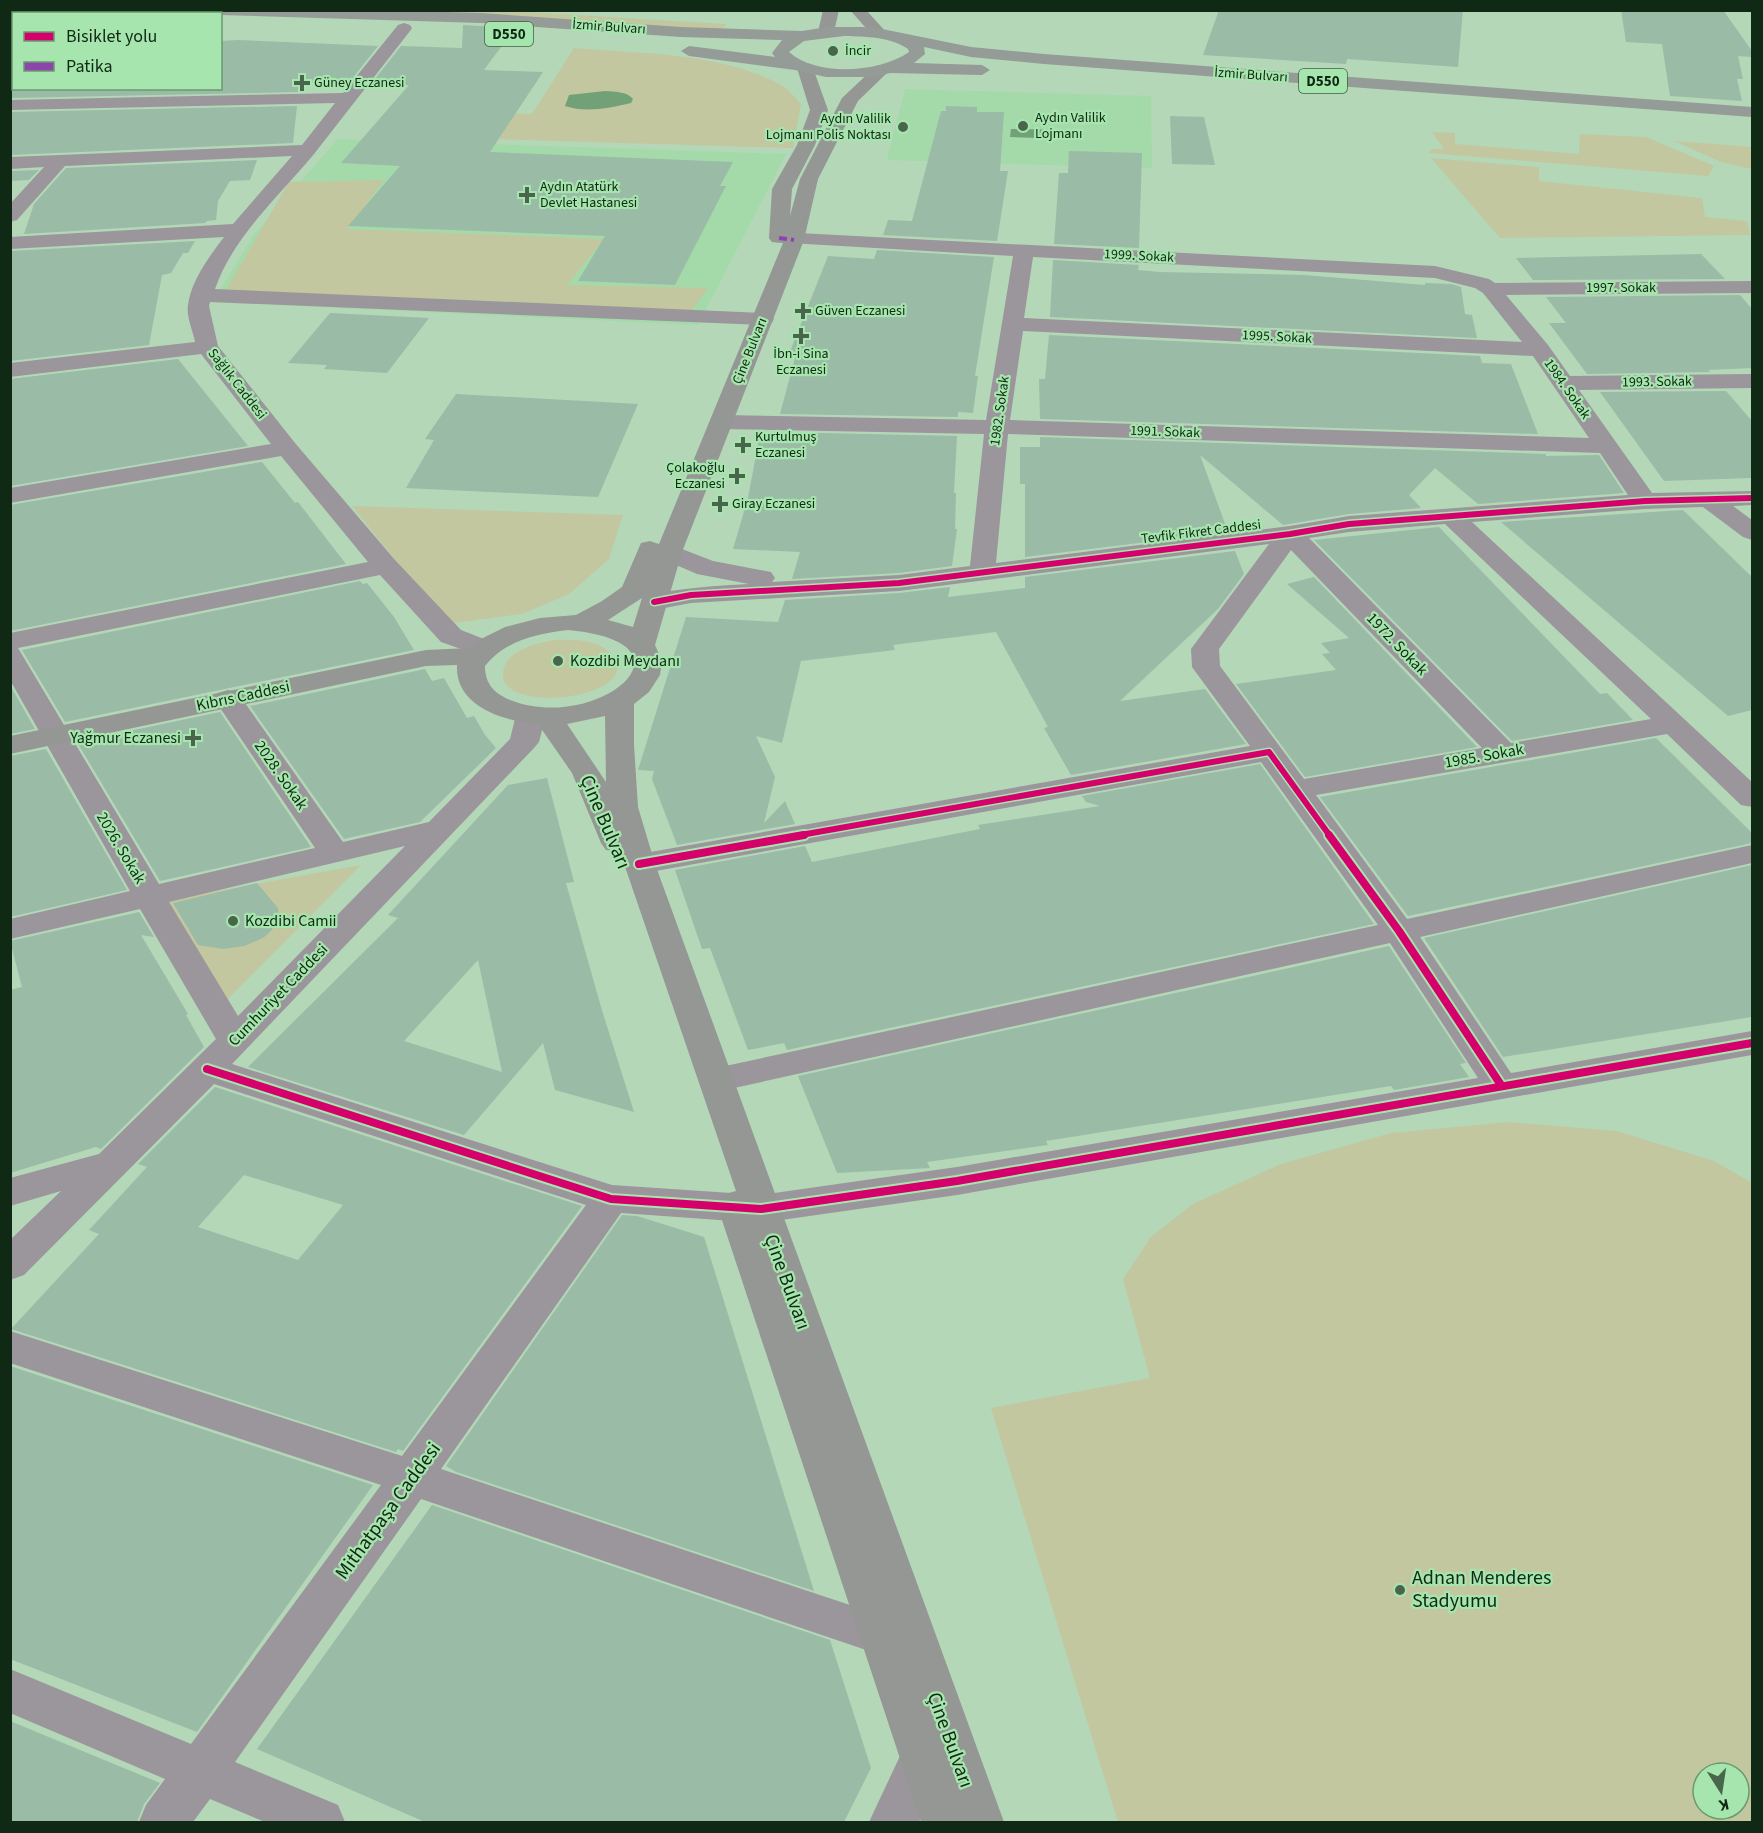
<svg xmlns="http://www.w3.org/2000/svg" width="1763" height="1833" viewBox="0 0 1763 1833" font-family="'Source Sans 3',sans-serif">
<rect width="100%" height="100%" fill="#b4d7b8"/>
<!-- built -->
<g fill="#a4daaa">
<path d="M905,89L1151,96L1152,168L887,160Z"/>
<path d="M338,139L786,154L698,325L213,302L253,236Z"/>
</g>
<!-- green -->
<g fill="#c2c79f" fill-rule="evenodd">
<path d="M485,10C566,13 646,20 727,24L722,29L312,11Z"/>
<path d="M574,48C642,54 720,52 781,85C789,89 795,98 801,104L793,148L456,138L472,112L532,114Z"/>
<path d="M1432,132L1455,133V144L1579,154L1580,134L1646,137L1714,166L1708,176L1429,153L1432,149H1444Z"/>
<path d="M1674,141L1752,147V169L1721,162Z"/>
<path d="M1431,158L1539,167V181L1702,198L1705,217L1747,221L1750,235L1500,238Z"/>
<path d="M384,180L348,229L604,239L567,285L708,288L688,316L223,295L289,182Z"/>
<path d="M352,506L623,515L609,559L569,594L522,614L447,624Z"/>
<path d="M554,640C572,639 598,639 611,654C651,698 489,719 504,668C510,649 538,643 554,640Z"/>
<path d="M361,865L224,1003L162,901Z"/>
<path d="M1509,1122L1617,1131L1714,1161L1752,1183V1822H1118L991,1408L1150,1378L1123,1279L1151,1237L1193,1204L1281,1164L1391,1133ZM1703,1773H1739V1809H1703Z"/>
</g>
<!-- water -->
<g fill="#72a178">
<path d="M605,91C614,92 627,91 633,99L631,103C610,108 586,113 565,106L569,95Z"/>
<path d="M1011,129L1070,130V139L1010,137Z"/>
</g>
<!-- building -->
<g fill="#9abba6" fill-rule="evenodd">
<path d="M1219,10H1463L1458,67L1347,59L1346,64L1203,55Z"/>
<path d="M1621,10H1723L1752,51V57L1738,56L1743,79H1737L1742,101L1670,96L1662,44L1626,42Z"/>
<path d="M463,25L515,28L484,70L543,72L490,152L733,162L720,186H726L675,285L578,281L605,236L348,226L400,166L341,163L409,85L371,84L401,46L462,48Z"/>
<path d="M238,40L378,46L348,84L300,82L299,92L10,98V88H220V41Z"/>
<path d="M297,106L293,143L10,155V112Z"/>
<path d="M946,106L977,107V112H1004L1000,171H1008L997,241L883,235L888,220L912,221L941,111H946Z"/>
<path d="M1170,116L1204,117L1215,165L1172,164Z"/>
<path d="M1069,151L1142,153L1139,248L1054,244L1059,173H1068Z"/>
<path d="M257,160L250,180L230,181L218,201L216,220L207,221L205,223L24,234L34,204L66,168Z"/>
<path d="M39,170L29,180L10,181V171Z"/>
<path d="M195,241L188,253H183L171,273L162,275L149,345L10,361V251Z"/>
<path d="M877,250L994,257L975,376H978L973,413L958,412V417L780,414L796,354H789L828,256L874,259Z"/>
<path d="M1701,254L1725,279L1533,280L1516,258Z"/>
<path d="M1053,260L1139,265L1138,270L1159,272L1304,275L1425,285V283L1451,284L1461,287L1465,314L1472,315L1477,338L1050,317Z"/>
<path d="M1740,295L1752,309V368L1708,370L1710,372L1587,374L1549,323H1566L1546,297Z"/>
<path d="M330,313L429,318L387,373L324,369L327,365L288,363Z"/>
<path d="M1049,335L1480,356L1482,363L1511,364L1538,434L1040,419L1039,379H1045Z"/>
<path d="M178,359L248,446L10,486V379Z"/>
<path d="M1726,391L1752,421V478L1664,481L1600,392Z"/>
<path d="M456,394L638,404L598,497L406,488L434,440L425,439Z"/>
<path d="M774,432L957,436L954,493H956L955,529H957L952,566L899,573L792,579L800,552L733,549L748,498L759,439H772Z"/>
<path d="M1040,437L1546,454V456L1599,455L1624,493L1478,504L1435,468L1409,495L1421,508L1349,514L1283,525L1200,455L1228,532L1025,557V484H1020V447H1040Z"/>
<path d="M262,462L295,503L298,502L346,564L10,631V505Z"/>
<path d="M1683,510L1752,577V710L1728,716L1501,522Z"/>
<path d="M1439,527L1600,694L1607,693L1633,720L1512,741L1314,540Z"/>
<path d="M1235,551L1244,574L1218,609L1120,701L1205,689L1246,744L1071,775L1044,728L1048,727L996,632L893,645L895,650L801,661L782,743L756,736L775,777L764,823L785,801L795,824L677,845L652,779L654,771L638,770L686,617L778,622L785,600L899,593L950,587L948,597L1025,588V577Z"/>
<path d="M1314,577L1477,747L1305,777L1236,684L1336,670L1322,654L1330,653L1321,643L1349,638L1287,584Z"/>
<path d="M360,581L363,584L367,583L394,617L414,650L65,722L22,650Z"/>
<path d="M425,669L432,681L444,678L467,718L474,716L485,735L496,748L420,822L344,839L250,706Z"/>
<path d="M10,685L35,729L10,734Z"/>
<path d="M220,712L311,847L160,881L77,742Z"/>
<path d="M1656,738L1752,833V843L1408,916L1320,797Z"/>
<path d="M46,749L127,890L10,917V756Z"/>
<path d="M1260,764L1374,924L787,1050L784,1043L748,1050L710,948L702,949L675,870L805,846L812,862L980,829L978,825L1100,806L1086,802L1082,796Z"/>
<path d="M547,778L574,882L566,883L601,1007L634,1112L555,1090L543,1043L464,1135L248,1067L398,918L388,915L508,785ZM478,960L502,1072L404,1041Z"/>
<path d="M1752,865V1017L1503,1057L1424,938Z"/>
<path d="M257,883L278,908L279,920L270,932L263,938L244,946L223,949L198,945L173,903Z"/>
<path d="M139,912L154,937L141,935L188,1014L186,1015L204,1047L101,1149L96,1147L10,1173V990L22,987L10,941Z"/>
<path d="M1389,946L1466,1063L1460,1064L1469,1077L1394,1090L1391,1086L1046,1141L1048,1145L927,1162L930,1168L837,1173L798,1076Z"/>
<path d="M215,1087L582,1206L403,1451L398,1449L396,1452L11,1329L99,1234L89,1230L147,1167L138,1164ZM244,1175L343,1205L298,1260L198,1227Z"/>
<path d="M622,1215L637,1216L704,1237L814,1591L456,1472L446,1466Z"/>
<path d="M10,1366L373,1485L197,1732L10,1659Z"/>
<path d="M432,1505L830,1640L871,1768L844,1822H425L257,1749Z"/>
<path d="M10,1721L160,1783L144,1804L137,1822H10Z"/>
</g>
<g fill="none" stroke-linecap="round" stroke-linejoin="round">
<!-- minor -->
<g fill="#9a969b" fill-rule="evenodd">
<path d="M404,23L410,25L412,28L410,31C378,72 346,113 314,154C279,196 233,237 215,289L763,313L771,314L774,319L771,324L763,325L210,302L209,306L218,346L295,443L395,560L461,630L494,643L498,649L494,655L484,657L441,642L380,575L18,648L159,884L315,848L214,699L218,693L228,690L238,693L343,842L429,822L510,739L516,715L521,709L531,706L541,709L546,715L539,742L534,748L232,1064L612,1185L761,1195L957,1167L1478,1078L1390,943L716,1092L703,1089L698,1080L703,1071L716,1068L1378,925L1261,762L639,874L628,871L623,864L628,857L639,854L1250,746L1192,667L1191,649L1269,544L899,591L691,603L654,610L644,608L641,602L644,596C679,588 714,586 749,584L697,574L660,558L656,552L660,546L669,544L713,561L771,572L775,578L772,582L899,575L970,566L984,434L722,429L714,427L710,422L714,417L722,415L986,420L1013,256L772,242L769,238L772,234L779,232L1435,266L1489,279L1495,283L1752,281V293L1506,295L1548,345L1570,376L1752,374V388L1579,390L1652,493L1752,491V505L1733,506L1752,520V540L1743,537L1703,507L1645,509L1472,522L1752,782V807L1741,805L1667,734L1316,795L1407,919L1752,845V863L1420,937L1511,1073L1752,1031V1055L957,1195L761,1223L621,1213L441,1469L898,1621L904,1635L898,1649L881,1655L421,1499L235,1762L338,1805L345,1822H265L210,1799L193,1822H139L146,1805L165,1779L10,1713V1669L191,1744L381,1485L10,1363V1331L402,1456L586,1205L214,1084L24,1275L10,1280V1240L61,1191L10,1206V1178L99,1154L216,1039L140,909L10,939V919L130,891L10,680V633L368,562L281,456L10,503V488L271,444L201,354L10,377V363L195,342C193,331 186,316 188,305C191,281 209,257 224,237L10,249V237L233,224L292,156L65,166L17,220L10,222V204L44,167L10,169V157L302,145L335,103L10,110V100L343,93L398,25ZM1033,257L1435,278L1475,288L1483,293L1522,342L1024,318ZM1023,331L1533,356L1589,438L1010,420ZM1008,434L1600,453L1628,495L1349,516L1290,526L996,563ZM1445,524L1651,719L1511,743L1309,538L1349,532ZM1291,550L1482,748L1304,779L1220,666L1219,649ZM405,846L238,1016L169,902Z"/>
<path d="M925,1733L942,1739L950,1755L919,1822H869L908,1739Z"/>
</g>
<!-- major -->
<g fill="#959795" fill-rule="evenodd">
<path d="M823,10H839L834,32L826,37L818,32Z"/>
<path d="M850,10H866L887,33L879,38L873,36Z"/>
<path d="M805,63L813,68L828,110L815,145L792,189L790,216L800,179L842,98L876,66L882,65L890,70L858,101L818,179L804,240L682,552L655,645L662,661L660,675L649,692L634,704V745L638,807L655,864L1004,1822H921L717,1205L722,1195L736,1191L620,852L606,850L601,843L572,773L538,724C504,721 455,707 457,665L426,666L10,754V736L426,650L470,648L481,639L505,627L540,618L576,615L602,601L622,587L641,543L650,541L659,544L783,243L772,242L769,238L772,189L797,145L810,110L797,68ZM642,598L633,627L608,620ZM568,630C708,643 596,734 510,700C494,693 485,684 485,666C506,640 536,634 568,630ZM605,716L606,782L567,724Z"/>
</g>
<!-- highway -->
<g fill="#959b96" fill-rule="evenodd">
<path d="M187,10H381L481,13L681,27L802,31L827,27H863L882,29L971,47L1044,54L1752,107V117L1044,64L971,57L924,47L925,54L914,63L982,65L990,70L982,75L891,73L869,77H826L795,70L689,56L681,51L689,46L775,57L772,53L782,40L681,37L481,23L220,15V14H189ZM844,36C866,37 889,36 908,49L909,52C879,73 817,77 789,52L804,41Z"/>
<rect x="10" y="16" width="4" height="10"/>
</g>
<!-- quiet -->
<path stroke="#8e44ad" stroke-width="4" stroke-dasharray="8 4" stroke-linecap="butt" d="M779,238L794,240"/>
<!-- cycleway-far1 casing -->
<g stroke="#a6e5ad" stroke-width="9">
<g id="cycleway-far1">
<path d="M654,602L691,595L899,583L1290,534L1349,524L1645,501L1752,498"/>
<path d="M795,836L1269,752L1330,836"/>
</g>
</g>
<!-- cycleway casing -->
<g stroke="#a6e5ad" stroke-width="12">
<g id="cycleway">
<path d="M1329,835L1399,931L1501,1085"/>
<path d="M639,864L804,835"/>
<path d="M207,1069L611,1199L761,1209L957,1181L1752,1043"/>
</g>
</g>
<!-- cycleway-far1 -->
<use href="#cycleway-far1" stroke="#d6006c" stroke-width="6"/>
<!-- cycleway -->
<use href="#cycleway" stroke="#d6006c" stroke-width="8"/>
</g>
<!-- markers -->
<g fill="#49664d" stroke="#a6e5ad" stroke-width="2">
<circle cx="833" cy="51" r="6"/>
<path d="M299 74h6v6h6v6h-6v6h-6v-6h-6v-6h6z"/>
<circle cx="1023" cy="126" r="6"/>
<circle cx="903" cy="127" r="6"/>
<path d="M524 186h6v6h6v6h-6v6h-6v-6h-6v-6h6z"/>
<path d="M800 302h6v6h6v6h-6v6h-6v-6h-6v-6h6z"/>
<path d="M798 327h6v6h6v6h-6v6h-6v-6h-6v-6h6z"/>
<path d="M740 436h6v6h6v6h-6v6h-6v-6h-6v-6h6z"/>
<path d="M734 467h6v6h6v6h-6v6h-6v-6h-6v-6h6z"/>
<path d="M717 495h6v6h6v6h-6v6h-6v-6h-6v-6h6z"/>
<circle cx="558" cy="661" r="6"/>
<path d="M190 729h6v6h6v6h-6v6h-6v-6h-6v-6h6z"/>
<circle cx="233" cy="921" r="6"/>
<circle cx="1400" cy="1590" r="6"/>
</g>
<g text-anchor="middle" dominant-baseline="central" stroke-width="4.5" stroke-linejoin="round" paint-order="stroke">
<!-- far-street labels -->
<g font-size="14" fill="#102914" stroke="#a6e5ad">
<text transform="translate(609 27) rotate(4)">İzmir Bulvarı</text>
<text transform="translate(1251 75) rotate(4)">İzmir Bulvarı</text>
<text transform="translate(1139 256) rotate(3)">1999. Sokak</text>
<text x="1621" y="288">1997. Sokak</text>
<text transform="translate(1277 337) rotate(3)">1995. Sokak</text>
<text transform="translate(750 351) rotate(-68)">Çine Bulvarı</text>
<text transform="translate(1657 382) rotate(-1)">1993. Sokak</text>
<text transform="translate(237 384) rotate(52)">Sağlık Caddesi</text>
<text transform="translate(1567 389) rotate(55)">1984. Sokak</text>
<text transform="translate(1000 411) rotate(-82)">1982. Sokak</text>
<text transform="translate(1165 432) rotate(2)">1991. Sokak</text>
<text transform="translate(1201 532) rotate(-7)">Tevfik Fikret Caddesi</text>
</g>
<!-- far-poi labels -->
<g font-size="14" fill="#102914" stroke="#a6e5ad" text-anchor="start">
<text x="845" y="51">İncir</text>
<text x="314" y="83">Güney Eczanesi</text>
<text x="1035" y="118">Aydın Valilik<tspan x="1035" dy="16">Lojmanı</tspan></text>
<text x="891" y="119" text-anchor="end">Aydın Valilik<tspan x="891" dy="16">Lojmanı Polis Noktası</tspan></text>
<text x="540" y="187">Aydın Atatürk<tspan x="540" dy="16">Devlet Hastanesi</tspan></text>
<text x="815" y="311">Güven Eczanesi</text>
<text x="801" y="354" text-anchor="middle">İbn-i Sina<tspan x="801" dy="16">Eczanesi</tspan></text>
<text x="755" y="437">Kurtulmuş<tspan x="755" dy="16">Eczanesi</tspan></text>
<text x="725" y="468" text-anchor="end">Çolakoğlu<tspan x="725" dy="16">Eczanesi</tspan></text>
<text x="732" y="504">Giray Eczanesi</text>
</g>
<!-- shield labels -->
<g fill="#a6e5ad" stroke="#3d6142" stroke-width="1.5">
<rect x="485" y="22" width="48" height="24" rx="4.5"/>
<rect x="1299" y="69" width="48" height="24" rx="4.5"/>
</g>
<g font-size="15" font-weight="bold" fill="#102914">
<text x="509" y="34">D550</text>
<text x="1323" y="81">D550</text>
</g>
<!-- street labels -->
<g font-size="16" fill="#102914" stroke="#a6e5ad">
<text transform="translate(1397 644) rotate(46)">1972. Sokak</text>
<text transform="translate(243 696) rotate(-12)">Kıbrıs Caddesi</text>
<text transform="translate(1484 756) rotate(-10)">1985. Sokak</text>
<text transform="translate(281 775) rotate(55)">2028. Sokak</text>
<text transform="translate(121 848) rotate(59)">2026. Sokak</text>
<text transform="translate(278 995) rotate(-46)">Cumhuriyet Caddesi</text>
</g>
<!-- poi labels -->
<g font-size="16" fill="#102914" stroke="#a6e5ad" text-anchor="start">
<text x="570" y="661">Kozdibi Meydanı</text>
<text x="181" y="738" text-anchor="end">Yağmur Eczanesi</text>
<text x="245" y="921">Kozdibi Camii</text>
</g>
<!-- near-street labels -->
<g font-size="20" fill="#102914" stroke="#a6e5ad">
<text transform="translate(605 822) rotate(67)">Çine Bulvarı</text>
<text transform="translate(787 1282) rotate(70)">Çine Bulvarı</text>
<text transform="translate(388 1511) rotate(-54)">Mithatpaşa Caddesi</text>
<text transform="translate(950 1740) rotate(70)">Çine Bulvarı</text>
</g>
<!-- near-poi labels -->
<g font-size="20" fill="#102914" stroke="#a6e5ad" text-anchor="start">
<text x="1412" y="1578">Adnan Menderes<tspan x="1412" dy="23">Stadyumu</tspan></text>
</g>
</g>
<!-- border -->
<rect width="1763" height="1833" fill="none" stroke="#102914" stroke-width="24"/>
<!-- legend -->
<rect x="12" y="12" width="210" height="78" fill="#a6e5ad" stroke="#6a9a70" stroke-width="1.5"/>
<rect x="24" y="32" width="30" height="9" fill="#d6006c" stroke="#6a9a70" stroke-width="1.5"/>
<text x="66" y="42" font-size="18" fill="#102914">Bisiklet yolu</text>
<rect x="24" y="62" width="30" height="9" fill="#8e44ad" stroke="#6a9a70" stroke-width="1.5"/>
<text x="66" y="72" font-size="18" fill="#102914">Patika</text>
<!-- north arrow -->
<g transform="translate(1721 1791) rotate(168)"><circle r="28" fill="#a6e5ad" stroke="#6a9a70" stroke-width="1.5"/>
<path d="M0-4.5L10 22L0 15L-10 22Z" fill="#49664d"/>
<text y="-9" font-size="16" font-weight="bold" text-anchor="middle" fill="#102914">K</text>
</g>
</svg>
